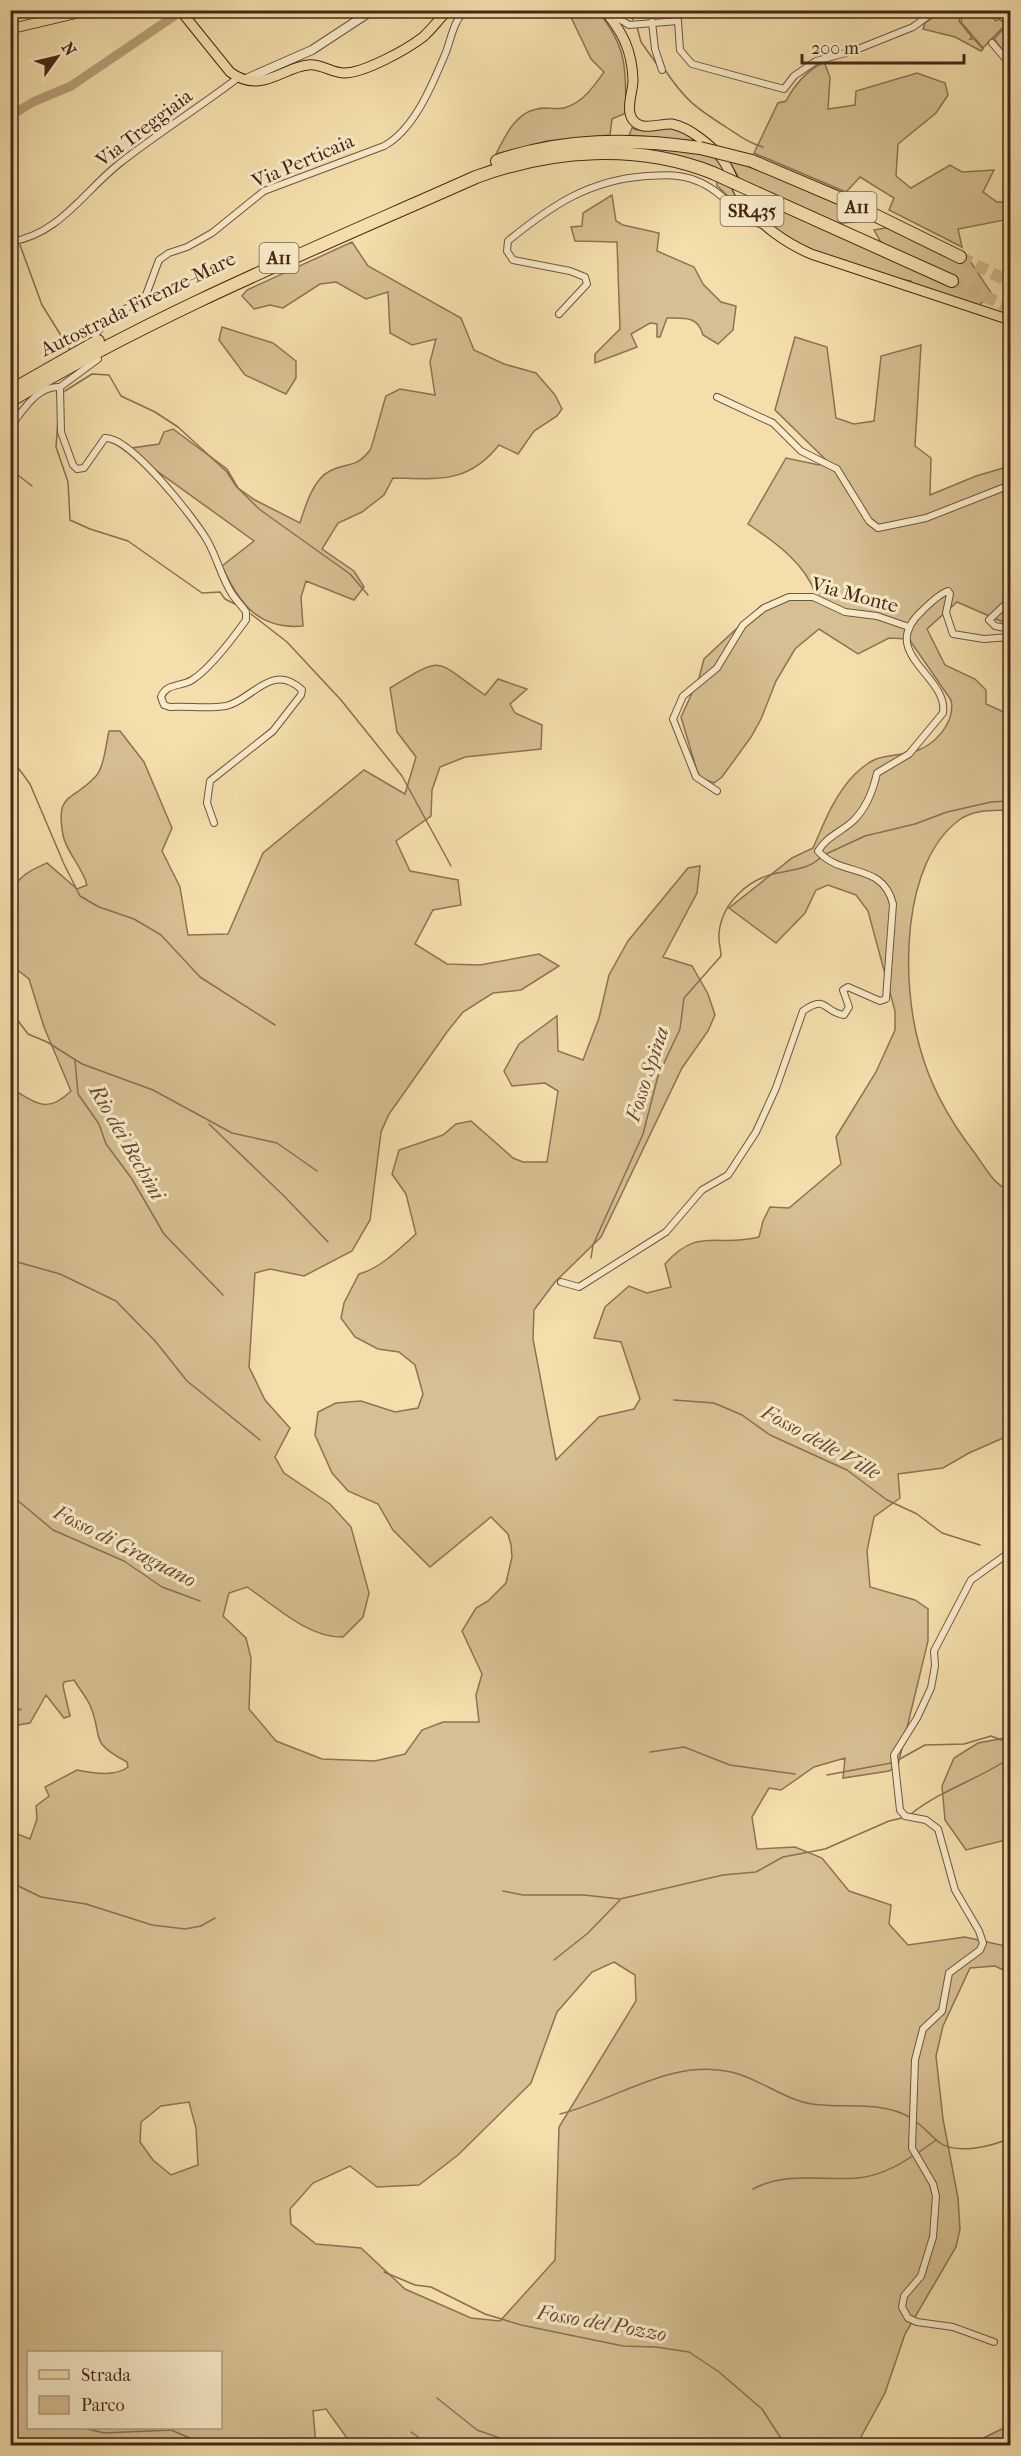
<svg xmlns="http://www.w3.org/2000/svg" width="1021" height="2456" viewBox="0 0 1021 2456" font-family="'IM FELL French Canon',serif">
<rect width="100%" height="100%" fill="#f3deac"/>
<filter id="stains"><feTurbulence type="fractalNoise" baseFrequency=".00333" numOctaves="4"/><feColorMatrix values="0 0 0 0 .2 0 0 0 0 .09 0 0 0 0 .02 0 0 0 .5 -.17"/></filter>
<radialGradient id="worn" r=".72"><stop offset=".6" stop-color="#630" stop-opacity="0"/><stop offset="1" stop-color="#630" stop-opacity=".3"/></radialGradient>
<!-- green -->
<g fill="#d6bf92" stroke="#8e7254" stroke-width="1.5" fill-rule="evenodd">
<path d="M944,10L963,11L959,21L972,37L970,39H974L983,49L981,51L955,37L923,29L925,23Z"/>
<path d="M568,11H598C628,49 625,66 626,113L612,119L610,135L547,141L496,154C506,134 517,109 544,108C552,108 560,110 567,107C584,101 594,86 604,72L591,59Z"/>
<path d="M972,11H987L996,21L999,19L1006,24L983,48L961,22L963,14L970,15Z"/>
<path d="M1008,24L1010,26V60L994,39Z"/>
<path d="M824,62L830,77L828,109L855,105L856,91L917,73L945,83L948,95L936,113L898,144L896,176L911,188L950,165L962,172L994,170L983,192L997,202H1010V219L958,229L962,247L889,210L894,198L860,177L846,192L754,153L778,103L786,101C795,84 806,71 824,62Z"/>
<path d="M668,127C711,138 730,174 746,212L717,186L715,170L618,150V144L695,141L629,135L632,128L637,130Z"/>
<path d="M727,158L837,201L855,222L833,224L883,246L874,230L891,227L960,260L964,252L992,294L978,306L910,283L911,281L898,279C854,264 795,255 764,217C749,199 740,178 727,158Z"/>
<path d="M612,195L616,221L623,225L659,233L657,251L694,267L703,284L721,302L736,306L733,330L718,344L703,335C698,316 685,318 667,318L660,337H657V324L650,323L631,334L637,347L595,363V354L620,329L617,242L575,241L571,227L582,226L583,213Z"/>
<path d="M352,242L368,266L461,318L474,350L504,364L536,373L555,395L562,409L557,416L534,431L518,454L499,445C468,484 438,479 393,478L384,495L362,512L338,523L322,549L354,571L364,587L354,600L306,581L301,597L303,626C258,630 239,603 222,566L254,541L132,453V448L159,444L164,432L173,429L227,469L238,488L255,500L300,523C305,507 313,479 330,471C346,462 356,469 370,450C372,448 383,404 386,396L400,389L435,395L430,362L436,339L412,345L390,333L388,292L366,299L336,282L320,284L283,308L270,305L254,309L242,296L247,290Z"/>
<path d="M222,327L273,343L296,361V378L286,394L245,375L219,340Z"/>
<path d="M795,337L827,347L836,418L854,424L874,421L881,356L921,345L915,446L931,458L930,495L976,476L1010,466V625L957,602L927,629L945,665L975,679L986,690V704L1004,712L1010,720V810C994,811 976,809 962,818C900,860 901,984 920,1048C930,1085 950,1121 974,1152C985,1167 993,1184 1010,1191V1435L969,1453L943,1468L898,1474L900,1498L874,1517L867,1551L870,1587L915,1600L928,1609V1641L898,1765L889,1771L843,1778L845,1758L814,1767L781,1790L769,1788L752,1817L757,1849L795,1847L822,1858L849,1891L891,1905L889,1924L908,1945L965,1937L1010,1947V1973L995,1966L970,1968L943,2026L936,2056L943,2119L958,2198L960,2229L956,2247L905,2334L885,2393L861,2437L859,2445H352L326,2409L313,2411L316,2445H11L10,1831L30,1839L37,1819L36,1806L49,1796L45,1787L77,1770C91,1773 116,1777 128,1767L127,1762C87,1741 104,1738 90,1705C86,1697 79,1688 74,1680L64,1682L63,1686L70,1716L64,1718L46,1695L30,1723L11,1726V1090H14C39,1105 48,1113 71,1091L44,1027L29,979L11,965C11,945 5,901 16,884C22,874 36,868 47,863L77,889L87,885C82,866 66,852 63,835C55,791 73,802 96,776C104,767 106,744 109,731H120L144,762L172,828L162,851L180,887L188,935L228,934L263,853L364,770L405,794L416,757L397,732L390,688C447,653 434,661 485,695L498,679L527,689L510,704L515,713L542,725L541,749L465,757L440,767L432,790L431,816L396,841L410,871L458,880L461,905L433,910L415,944L447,964L480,965L539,954L559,966L521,990L493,993L463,1012L447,1032L389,1114L381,1132L370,1220L352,1251L304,1276L270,1269L255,1273L249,1367L265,1400L290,1428L275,1457L284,1473L330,1504L351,1527L369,1593L363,1617L343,1637C308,1638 274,1605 247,1587L229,1593L223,1616L246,1638L251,1658L249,1709L276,1741L322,1759L375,1761L405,1754L422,1730L443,1722H479L476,1695L482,1674L462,1631L476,1608L488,1601L506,1583L512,1557L511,1545L508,1534L491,1517L430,1567L393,1530L378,1504L348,1491L332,1473L315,1435L318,1412L336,1403L361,1401L395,1412L418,1408L423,1394L415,1365L399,1352L378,1349L355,1337L341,1318L344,1303L359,1274C381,1268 399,1249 416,1234L406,1194L392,1174L399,1150L443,1135L456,1124L471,1121L513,1158L523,1162H547L558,1091L545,1083L512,1086L504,1071L519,1044L557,1016L558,1051L583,1060L599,1018L609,975L628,941L688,868L700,866L697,893L663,957L692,966L708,994L715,1015L708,1031L682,1068L601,1237L555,1282L534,1310L533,1339L556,1460L599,1417L634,1409L640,1399L621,1342L594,1338L605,1307L629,1286L647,1293L671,1287L665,1264C698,1226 717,1248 759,1237L763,1221L770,1207L789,1208L841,1164L836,1137L876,1072L895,1030V1011L868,911L856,895L828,885L816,890L805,913L776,943L729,908L792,858L813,848C824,823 834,796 854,775C859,770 869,762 876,759C888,755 901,755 913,752C934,746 956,723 951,700L909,639L889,638L858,654L819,629L795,649L776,681L761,719L751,737L722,777L714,783L701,778L697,771L681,717L699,678L704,659L761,606L790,594L816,595C805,563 775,542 748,524L786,458L819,465L826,460L775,410ZM614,1962L635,1975L636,2001L559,2127L555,2260L500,2321L471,2318L405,2289L361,2248L316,2244L291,2224L290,2209L313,2183L350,2166L377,2187L419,2185L458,2155L531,2083L557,2012L592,1972ZM189,2102L196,2128L198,2165L171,2175L153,2160L140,2142L141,2122L161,2106ZM28,2352H220V2428H28Z"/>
<path d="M1010,1737V1839L966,1850L945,1820L942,1786L954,1758L978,1743Z"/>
<path d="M1010,2425V2445H969L973,2443Z"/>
</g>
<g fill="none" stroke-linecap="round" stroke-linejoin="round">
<!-- stream -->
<g stroke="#8b6f51" stroke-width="1.5">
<path d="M629,10L633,20"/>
<path d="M637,27L641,42L656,63"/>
<path d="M665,70C685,100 696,108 726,127C738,135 749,143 763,147"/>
<path d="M10,219L17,236"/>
<path d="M20,245L42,305L70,350"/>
<path d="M65,391L92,374L109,375L121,396L155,412L178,427L227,472L236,486L259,509L350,574L368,595"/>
<path d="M58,419L56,447L68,482L70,520L90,529L128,541L202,593L220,592L225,599L239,606"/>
<path d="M10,469L32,486"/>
<path d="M251,614L287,642L341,700L402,776L451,866"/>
<path d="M10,769H19L30,784L64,864L80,896L99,907L134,919L161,935L200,977L275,1025"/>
<path d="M826,854L865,836L915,824L947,812L991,802L1010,801"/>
<path d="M10,1010L28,1034L47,1042L82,1064L153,1090L232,1133L277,1143L317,1171"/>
<path d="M75,1060L78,1094L99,1124L106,1144L132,1179L164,1234L223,1295"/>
<path d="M209,1124L284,1196L328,1242"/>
<path d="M591,1258L593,1245L643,1134L658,1076L680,1029L684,998L721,956C721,949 718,941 719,933C722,903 748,879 777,873C791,870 809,869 820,858"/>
<path d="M10,1260L60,1274L116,1301L156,1342L187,1381L260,1440"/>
<path d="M674,1400L714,1403L742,1415L770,1435L847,1470L887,1500L917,1514L942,1533L980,1545"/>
<path d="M10,1494L53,1530L124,1561L162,1587L200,1601"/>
<path d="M10,1704L21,1710"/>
<path d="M650,1752L684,1747L730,1765L795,1774"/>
<path d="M898,1760L925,1745L964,1744L991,1736L1010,1743"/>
<path d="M827,1775L891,1763"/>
<path d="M911,1814C941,1790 979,1779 1010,1758"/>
<path d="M10,1882L41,1897L86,1904L152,1925L185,1929L201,1926L215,1918"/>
<path d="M503,1891L523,1895H584L620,1899L723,1875L756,1872L783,1857L825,1849L889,1821L902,1818"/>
<path d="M554,1960L588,1933L620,1900"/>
<path d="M560,2114C616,2100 671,2058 731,2072C759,2078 782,2099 812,2104C844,2109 881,2100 911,2118"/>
<path d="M915,2121C924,2127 931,2136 940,2143C958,2155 993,2146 1010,2138"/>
<path d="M918,2153L936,2140"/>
<path d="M753,2189C787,2171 821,2181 858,2178C878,2176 898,2166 914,2155"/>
<path d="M10,2235L17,2243"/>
<path d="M384,2272L415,2285L431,2287L485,2314L521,2325L623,2346L656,2347L689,2352L719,2372L762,2409L786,2446"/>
<path d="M437,2398L477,2430L523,2446"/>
<path d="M83,2428L104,2433L171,2430L209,2446"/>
<path d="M411,2432L431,2446"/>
</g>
<!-- river -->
<path stroke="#b99f79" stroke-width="9" d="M10,116L33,102L71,86L183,10"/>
<!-- motorway-tunnel -->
<g stroke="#d1b98e" stroke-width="12" stroke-dasharray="12 6" stroke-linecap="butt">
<path d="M960,257L1010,282"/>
<path d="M952,281L1010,308"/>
</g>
<!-- minor casing -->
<g stroke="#72543b" stroke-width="8">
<g id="minor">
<path d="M994,10L1010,23"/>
<path d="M608,12L629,25L678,21L680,50L692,64L784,89L794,76L816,61L853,51L913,27L936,10"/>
<path d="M652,22L655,49L662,70"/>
<path d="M992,43L1010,64"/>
<path d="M10,242C60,234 83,192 120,163C158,133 200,107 239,77"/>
<path d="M1010,287V296"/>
<path d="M559,314L587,284L585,277L570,271L513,260L507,251L508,241C552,205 589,180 647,176C665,175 681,174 697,181C722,190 738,217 762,225"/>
<path d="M95,335L105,323L146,295L159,260L169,253L187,247L212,233L264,191L384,146C415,129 433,83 446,52C451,39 454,19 466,10"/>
<path d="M60,387L61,432L73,465L77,469L84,468L105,438C130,436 194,518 207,540C217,557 221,577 232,594C236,600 242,606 246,612V620C233,638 210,669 192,680C181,687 166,683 161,697L164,705L170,707C189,706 208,709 226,706C251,701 272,661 302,690L301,695L273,731L210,781L207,803L214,823"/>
<path d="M717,397L773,423L801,451L837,469L869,521L878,528L926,518L1010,485"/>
<path d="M10,427C22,412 37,385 60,387L98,359"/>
<path d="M1010,600L989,620L995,626L1010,629"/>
<path d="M717,791L696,777L673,719L683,696L717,668L743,625L764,608L789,597H813L845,612L877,616L909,627"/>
<path d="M561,1282L579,1287L666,1232L702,1190L728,1175L756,1132L776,1088L803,1011C827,994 823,1012 844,1015L849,1007L843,990L848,987L880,1001L886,999L893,904C883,862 841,878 818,851C828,835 842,832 854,820C867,807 873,791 877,773L909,754L943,713C949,676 876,653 922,611C929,604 939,594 948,591L950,594L946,613L953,634L984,639L1010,637"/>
<path d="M994,2342L953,2327L917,2322L908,2318L902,2307L904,2296L921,2276L933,2237L936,2196L933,2184L912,2148L915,2060L923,2029L942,2011L949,1973L980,1950L983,1943L979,1931L955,1890L938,1829L926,1820L905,1816L900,1810L894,1755L917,1718L931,1688L935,1666L934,1651L971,1580L1010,1552"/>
</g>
</g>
<!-- tertiary casing -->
<g stroke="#72543b" stroke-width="10">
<path id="tertiary" d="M246,79L312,50L373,10"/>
</g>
<!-- primary casing -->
<g stroke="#472615" stroke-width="11">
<g id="primary">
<path d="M180,10L230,72C261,95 283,67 308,65C320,63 332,73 344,73C364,73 406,50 423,37C432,29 439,19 448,10"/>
<path d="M604,10C623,32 632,51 633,80C633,92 625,110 633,120C642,132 660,123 672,124C682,126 692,132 700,138C732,162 726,171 744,201C759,225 786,243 811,254L1010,320"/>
<path d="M10,29L90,10"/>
</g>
</g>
<!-- motorway casing -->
<g stroke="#472615" stroke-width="14">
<g id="motorway">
<path d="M497,161C563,138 631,138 700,148"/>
<path d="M752,161L846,201L960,257"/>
<path d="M759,194L952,281"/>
<path d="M10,391L98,341"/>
<path d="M10,401C158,312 319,247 476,177C552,149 637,143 713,173"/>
</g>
</g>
<!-- minor -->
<use href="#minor" stroke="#f7eac9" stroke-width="6"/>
<!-- tertiary -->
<use href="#tertiary" stroke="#f7eac9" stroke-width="8"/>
<!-- primary -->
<use href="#primary" stroke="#f3deac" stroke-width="9"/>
<!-- motorway -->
<use href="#motorway" stroke="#f3deac" stroke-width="12"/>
<!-- motorway-bridge casing -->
<g stroke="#472615" stroke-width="14" stroke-linecap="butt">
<g id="motorway-bridge">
<path d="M700,148L752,161"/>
<path d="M713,173L759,194"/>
</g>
</g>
<!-- motorway-bridge -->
<use href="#motorway-bridge" stroke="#f3deac" stroke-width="12"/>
</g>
<g text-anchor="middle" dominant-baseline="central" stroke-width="6" stroke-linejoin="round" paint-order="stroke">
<!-- shield labels -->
<g fill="#f7eac9" stroke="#7c614b" stroke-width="1.5">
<rect x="837.5" y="192" width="39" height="30" rx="4.5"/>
<rect x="720.5" y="196" width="63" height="30" rx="4.5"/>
<rect x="259.5" y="243" width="39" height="30" rx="4.5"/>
</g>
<g font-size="18" font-weight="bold" fill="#472615">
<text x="857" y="207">A11</text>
<text x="752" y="211">SR435</text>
<text x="279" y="258">A11</text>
</g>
<!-- street labels -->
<g font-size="20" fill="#472615" stroke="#f7eac9">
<text transform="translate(144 128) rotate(-37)">Via Treggiaia</text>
<text transform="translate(303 161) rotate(-23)">Via Perticaia</text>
<text transform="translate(138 304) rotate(-26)">Autostrada Firenze-Mare</text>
<text transform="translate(855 595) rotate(15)">Via Monte</text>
</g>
<!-- water labels -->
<g font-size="21" font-style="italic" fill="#694a33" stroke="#f7eac9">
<text transform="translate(647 1074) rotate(-72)">Fosso Spina</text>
<text transform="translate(127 1142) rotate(60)">Rio dei Bechini</text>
<text transform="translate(821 1442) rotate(29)">Fosso delle Ville</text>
<text transform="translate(125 1546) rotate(27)">Fosso di Gragnano</text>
<text transform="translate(602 2323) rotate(10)">Fosso del Pozzo</text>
</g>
</g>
<!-- margin -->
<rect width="1021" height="2456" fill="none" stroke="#f3deac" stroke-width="36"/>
<rect x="12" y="12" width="997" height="2432" fill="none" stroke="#472615" stroke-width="3"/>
<rect x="18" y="18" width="985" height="2420" fill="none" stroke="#472615" stroke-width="1.5"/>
<!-- legend -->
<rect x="27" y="2351" width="195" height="78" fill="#f7eac9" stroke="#b19c81" stroke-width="1.5"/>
<rect x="39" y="2370" width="30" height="9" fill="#f3deac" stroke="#b19c81" stroke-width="1.5"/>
<text x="81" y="2381" font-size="18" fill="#472615">Strada</text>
<rect x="39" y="2396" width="30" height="18" fill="#d6bf92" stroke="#b19c81" stroke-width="1.5"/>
<text x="81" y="2411" font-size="18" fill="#472615">Parco</text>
<!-- north arrow -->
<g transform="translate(57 57) rotate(56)" stroke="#f7eac9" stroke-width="4.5" paint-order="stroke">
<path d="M0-4.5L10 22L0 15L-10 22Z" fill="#472615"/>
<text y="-9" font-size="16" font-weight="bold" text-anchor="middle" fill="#472615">N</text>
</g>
<!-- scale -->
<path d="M802 54v9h162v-9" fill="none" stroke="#472615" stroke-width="3"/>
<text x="811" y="54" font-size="18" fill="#472615" stroke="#f7eac9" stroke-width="4.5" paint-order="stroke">200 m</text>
<rect width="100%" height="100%" filter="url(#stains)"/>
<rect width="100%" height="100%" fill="url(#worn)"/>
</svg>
